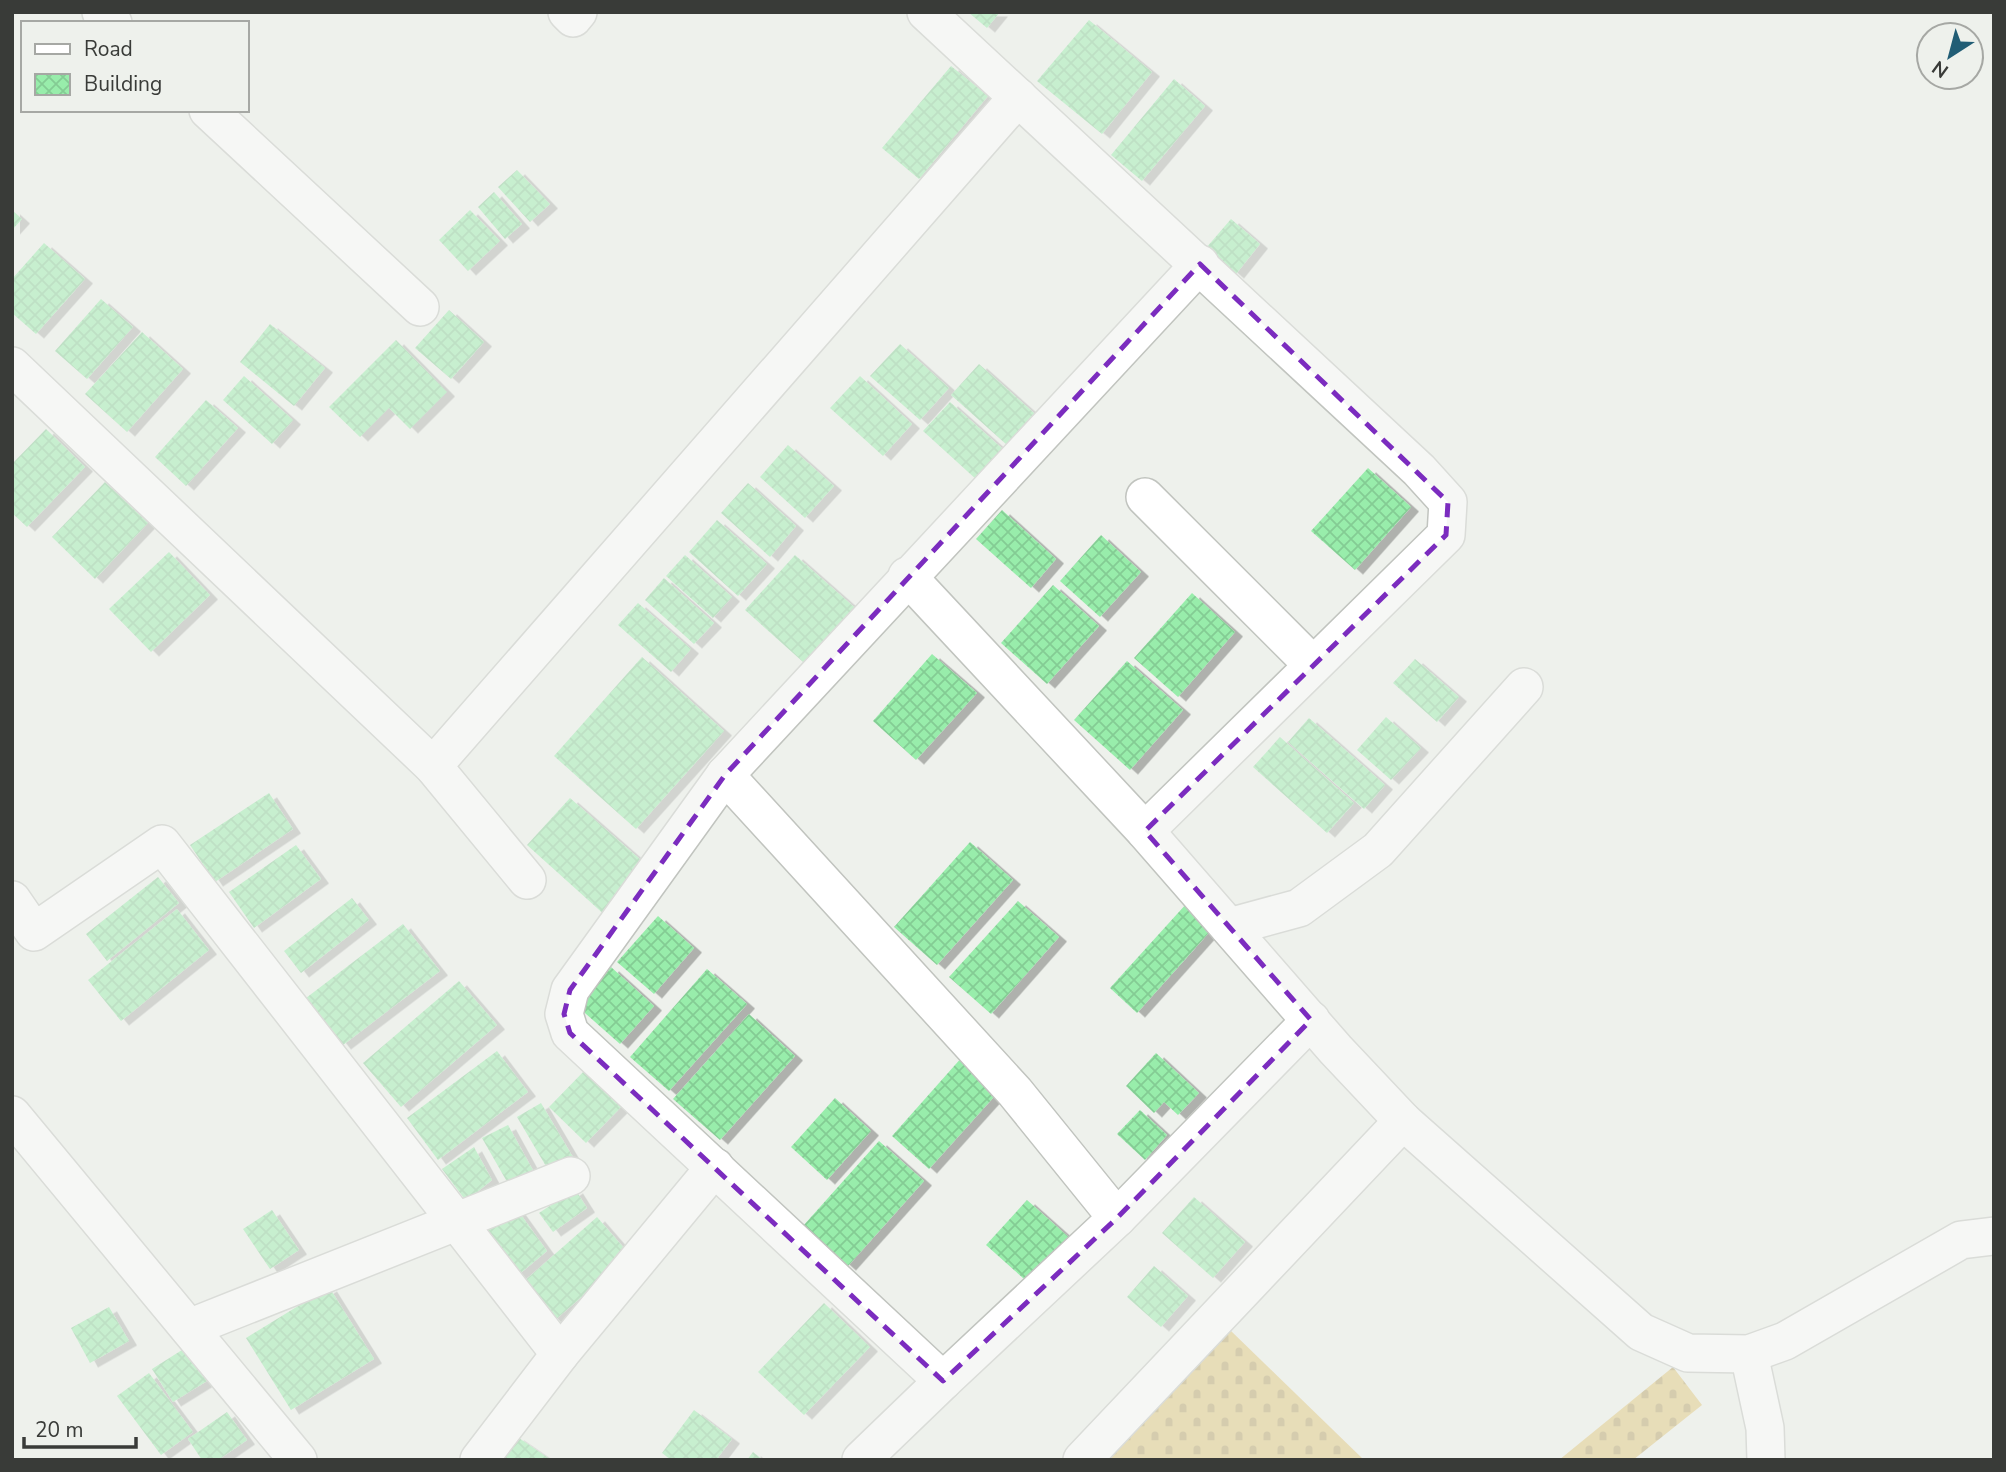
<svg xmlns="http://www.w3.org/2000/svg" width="2006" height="1472" viewBox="0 0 2006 1472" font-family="'Nunito Sans',sans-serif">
<defs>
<pattern id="cemetery-stones" width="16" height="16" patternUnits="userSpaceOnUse" patternTransform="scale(1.75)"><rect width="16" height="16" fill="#dec578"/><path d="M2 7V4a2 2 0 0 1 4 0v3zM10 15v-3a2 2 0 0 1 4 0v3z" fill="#b5a163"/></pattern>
<pattern id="building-cross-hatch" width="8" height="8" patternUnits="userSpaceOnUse" patternTransform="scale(1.75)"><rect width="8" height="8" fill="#98edab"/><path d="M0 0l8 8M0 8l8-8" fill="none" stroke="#84cc94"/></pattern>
<filter id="shadow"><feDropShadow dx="8" dy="4.5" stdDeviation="0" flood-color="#0004"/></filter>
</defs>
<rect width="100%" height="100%" fill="#eef1ec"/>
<!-- cemetery -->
<g fill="url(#cemetery-stones)">
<path d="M1229,1329L1364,1460H1086Z"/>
<path d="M1673,1367L1702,1405L1633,1460H1559Z"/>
</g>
<!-- building -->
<g fill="url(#building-cross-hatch)" filter="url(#shadow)">
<path d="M968,12H1000L987,28Z"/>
<path d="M1089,20L1152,72L1102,134L1037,81Z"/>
<path d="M951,66L988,96L919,179L882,148Z"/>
<path d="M1174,79L1205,106L1142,181L1111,155Z"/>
<path d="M517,170L550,204L530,222L498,187Z"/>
<path d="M494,192L522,224L505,239L478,207Z"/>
<path d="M12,210L22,219L12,230Z"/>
<path d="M470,210L500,241L468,271L439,240Z"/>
<path d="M1231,219L1260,244L1236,274L1206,248Z"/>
<path d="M44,243L85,279L36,334L12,313V279Z"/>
<path d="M101,299L133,327L87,379L55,351Z"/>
<path d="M449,310L484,342L451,379L415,348Z"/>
<path d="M270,324L325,368L294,406L240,362Z"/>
<path d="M142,332L183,369L127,432L85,394Z"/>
<path d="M396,340L447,392L410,429L389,408L360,437L329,407Z"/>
<path d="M900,344L949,388L920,420L870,376Z"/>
<path d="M979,364L1035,414L1007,445L951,395Z"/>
<path d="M244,376L293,420L272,444L223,400Z"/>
<path d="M860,376L912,424L883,456L830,408Z"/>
<path d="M206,400L238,428L186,486L155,457Z"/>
<path d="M950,402L1005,451L978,481L923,431Z"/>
<path d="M46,429L85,467L27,527L12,513V464Z"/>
<path d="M788,445L834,486L805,518L760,477Z"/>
<path d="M1368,468L1411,507L1355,570L1311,531Z"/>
<path d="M105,482L148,523L95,579L52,537Z"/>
<path d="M748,483L796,526L770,557L721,513Z"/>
<path d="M1002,510L1056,559L1031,588L976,539Z"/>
<path d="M717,520L767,564L738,596L689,552Z"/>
<path d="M1101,535L1141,572L1100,617L1060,581Z"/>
<path d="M169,552L210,595L151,652L109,609Z"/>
<path d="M685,555L732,597L713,618L666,576Z"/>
<path d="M795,555L862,614L812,670L745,610Z"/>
<path d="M664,578L714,623L694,644L645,600Z"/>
<path d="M1053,585L1099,626L1047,684L1001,643Z"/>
<path d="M1192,593L1235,632L1178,697L1134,658Z"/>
<path d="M638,603L691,649L671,672L618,625Z"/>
<path d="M932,654L977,693L916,760L873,721Z"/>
<path d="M642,657L724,731L636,829L554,756Z"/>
<path d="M1415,659L1459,697L1437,722L1393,683Z"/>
<path d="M1127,661L1183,710L1130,770L1074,720Z"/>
<path d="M1386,717L1421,748L1391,780L1357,750Z"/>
<path d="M1309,718L1385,785L1364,809L1288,742Z"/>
<path d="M1280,737L1354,803L1327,833L1253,767Z"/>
<path d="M269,793L293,829L215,882L190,845Z"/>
<path d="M570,798L651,869L607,917L527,845Z"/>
<path d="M970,842L1013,880L937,965L894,927Z"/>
<path d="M296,845L321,879L254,928L229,892Z"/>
<path d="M158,877L179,903L107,961L86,934Z"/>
<path d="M352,898L369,920L301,973L284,951Z"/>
<path d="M1018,901L1059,937L991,1014L949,977Z"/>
<path d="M1187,903L1214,927L1137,1013L1110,988Z"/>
<path d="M177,909L209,950L121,1021L88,980Z"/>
<path d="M658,916L694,948L654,994L617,962Z"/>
<path d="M403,924L440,971L343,1045L306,998Z"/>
<path d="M611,967L654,1006L620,1044L577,1006Z"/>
<path d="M707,969L747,1004L669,1091L630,1057Z"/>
<path d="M459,981L497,1025L401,1107L363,1063Z"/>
<path d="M749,1014L795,1056L720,1140L673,1099Z"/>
<path d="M497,1051L528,1092L438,1160L407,1118Z"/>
<path d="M1156,1053L1199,1093L1178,1115L1164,1102L1154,1113L1126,1086Z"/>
<path d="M963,1056L1001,1089L929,1169L892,1136Z"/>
<path d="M587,1068L623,1105L586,1143L549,1107Z"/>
<path d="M835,1098L871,1131L827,1180L791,1147Z"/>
<path d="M541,1103L574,1159L550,1173L517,1117Z"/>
<path d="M1140,1110L1167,1135L1145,1160L1117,1134Z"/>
<path d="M508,1125L535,1174L510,1187L482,1138Z"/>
<path d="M879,1141L924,1181L848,1266L803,1226Z"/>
<path d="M474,1147L492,1180L466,1201L442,1169Z"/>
<path d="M575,1189L587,1208L553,1232L539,1213Z"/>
<path d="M1194,1197L1245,1242L1213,1278L1162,1233Z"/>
<path d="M1027,1200L1073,1241L1033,1287L986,1245Z"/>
<path d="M516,1208L547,1251L517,1276L482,1231Z"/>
<path d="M272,1210L299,1250L270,1269L243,1229Z"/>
<path d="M597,1217L630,1255L555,1320L522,1283Z"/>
<path d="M1154,1266L1188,1296L1161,1327L1127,1297Z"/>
<path d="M329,1287L374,1359L291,1410L246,1338Z"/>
<path d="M824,1303L870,1347L804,1415L758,1372Z"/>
<path d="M109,1307L129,1341L90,1363L71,1328Z"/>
<path d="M193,1343L215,1376L173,1402L152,1369Z"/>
<path d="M149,1373L193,1432L161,1455L117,1396Z"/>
<path d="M694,1410L732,1439L716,1460H671L662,1453Z"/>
<path d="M227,1412L247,1440L218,1460H202L188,1439Z"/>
<path d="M516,1436L551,1460H500Z"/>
<path d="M753,1452L763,1460H747Z"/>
</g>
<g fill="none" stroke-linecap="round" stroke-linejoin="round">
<!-- minor casing -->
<g stroke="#c1c4bf" stroke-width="40">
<g id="minor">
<path d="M101,12L113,23"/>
<path d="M567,12L573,18L578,12"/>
<path d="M926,12L1419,470L1448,502L1446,535L1145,831L1336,1050L1403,1121L1641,1332L1688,1353L1749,1354L1785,1341L1961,1240L1994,1236"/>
<path d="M208,110L420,307"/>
<path d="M12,366L433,766L527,880"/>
<path d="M1145,497L1313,665"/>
<path d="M907,576L1145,831"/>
<path d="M433,766L1018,97"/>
<path d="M725,775L1015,1092L1117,1218L943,1381"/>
<path d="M12,900L34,932L162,844L560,1354L479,1460"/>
<path d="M1229,927L1299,908L1378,850L1524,687"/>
<path d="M12,1115L298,1460"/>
<path d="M1117,1218L1311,1020"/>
<path d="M189,1328L571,1176"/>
<path d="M560,1354L715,1167"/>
<path d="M1749,1354L1765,1428L1766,1460"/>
<path d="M861,1460L943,1381L570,1033L564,1014L570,990L725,775L1200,264"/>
<path d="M1082,1460L1403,1121"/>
</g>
</g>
<!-- minor -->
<use href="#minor" stroke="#fff" stroke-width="37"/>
</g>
<!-- marked area -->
<path d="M0 0H2006V1472H0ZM1200,264L1448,502L1446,535L1145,831L1311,1020L1117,1218L943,1381L570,1033L564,1014L570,990L725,775Z" fill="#eef1ec" fill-opacity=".55" fill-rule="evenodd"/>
<path fill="none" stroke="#7b2cbf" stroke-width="5" stroke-dasharray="14 9" stroke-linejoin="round" d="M1200,264L1448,502L1446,535L1145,831L1311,1020L1117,1218L943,1381L570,1033L564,1014L570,990L725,775Z"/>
<!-- border -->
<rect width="2006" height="1472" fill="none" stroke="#393b38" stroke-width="28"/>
<!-- legend -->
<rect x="21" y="21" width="228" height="91" fill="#eef1ec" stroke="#a6a8a4" stroke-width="2"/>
<rect x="35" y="44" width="35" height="10" fill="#ffffff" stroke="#a6a8a4" stroke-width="2"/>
<text x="84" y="56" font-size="21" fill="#393b38">Road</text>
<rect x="35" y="74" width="35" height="21" fill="url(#building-cross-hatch)" stroke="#a6a8a4" stroke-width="2"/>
<text x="84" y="91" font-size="21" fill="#393b38">Building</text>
<!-- north arrow -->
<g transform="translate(1950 56) rotate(216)"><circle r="33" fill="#eef1ec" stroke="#a6a8a4" stroke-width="2"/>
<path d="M0-5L12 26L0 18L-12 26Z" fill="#215d75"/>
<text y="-10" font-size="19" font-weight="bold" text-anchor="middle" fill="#393b38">N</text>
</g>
<!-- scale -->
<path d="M24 1437v10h112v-10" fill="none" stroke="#393b38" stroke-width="3.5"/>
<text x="35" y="1437" font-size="21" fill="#393b38" stroke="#eef1ec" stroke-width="5" paint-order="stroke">20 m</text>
</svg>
